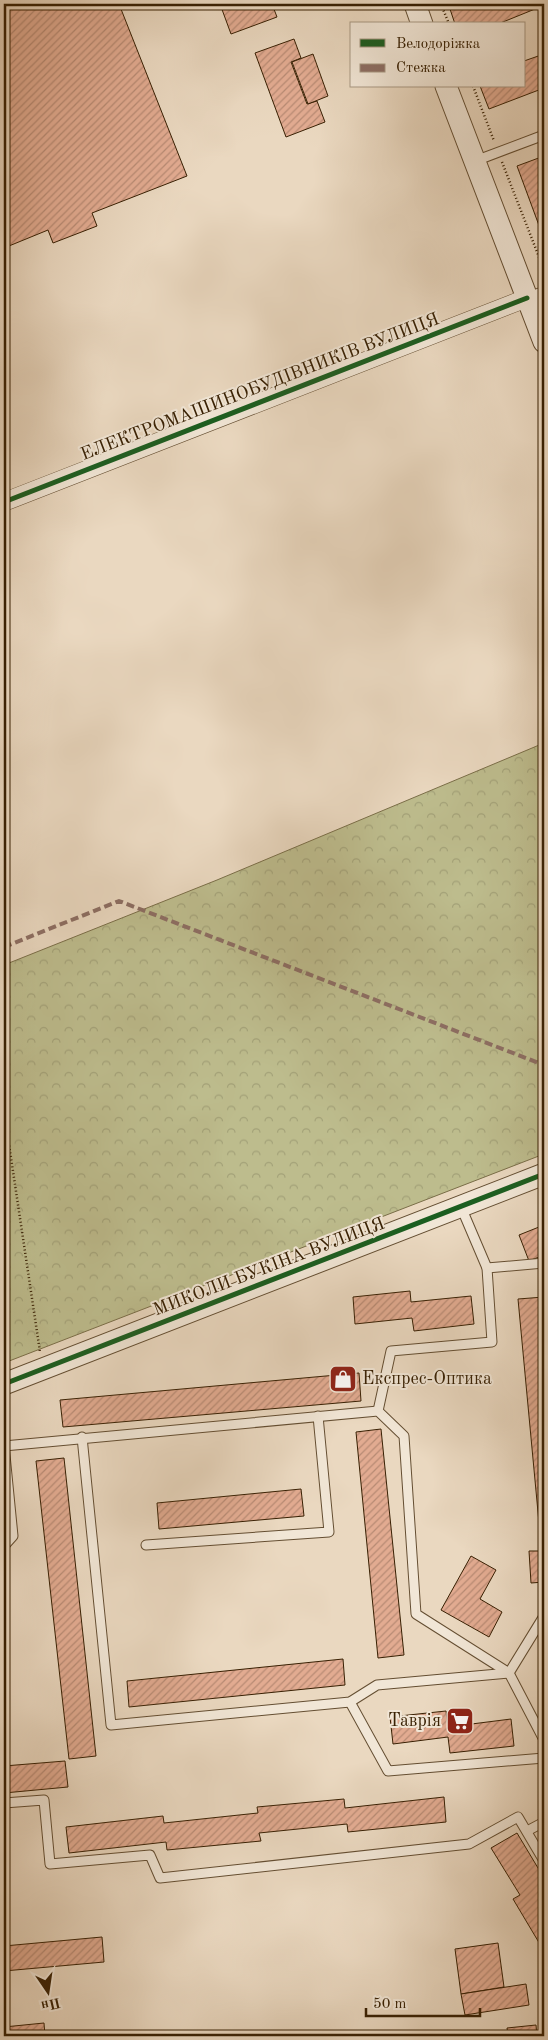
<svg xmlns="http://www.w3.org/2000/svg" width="548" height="2040" viewBox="0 0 548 2040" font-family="'Old Standard TT',serif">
<defs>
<pattern id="forest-crowns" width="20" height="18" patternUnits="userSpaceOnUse" patternTransform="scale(1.25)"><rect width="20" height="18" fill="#bdbc8d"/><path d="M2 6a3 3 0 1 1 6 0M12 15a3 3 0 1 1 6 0" fill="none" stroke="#a3a178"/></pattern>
<pattern id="building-hatch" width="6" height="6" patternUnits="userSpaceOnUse" patternTransform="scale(1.25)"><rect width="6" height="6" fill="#e2ab91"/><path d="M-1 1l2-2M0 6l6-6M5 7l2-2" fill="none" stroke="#b88b74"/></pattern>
</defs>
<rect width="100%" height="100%" fill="#ead8c0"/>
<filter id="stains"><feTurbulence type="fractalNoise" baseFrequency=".004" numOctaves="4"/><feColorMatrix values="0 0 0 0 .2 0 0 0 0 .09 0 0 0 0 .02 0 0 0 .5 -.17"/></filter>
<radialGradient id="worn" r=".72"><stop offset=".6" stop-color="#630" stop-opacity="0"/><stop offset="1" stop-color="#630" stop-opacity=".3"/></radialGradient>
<!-- forest -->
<path fill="url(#forest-crowns)" stroke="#7a6e48" d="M544,743V1154L4,1363V965L217,880Z"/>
<!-- building -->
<g fill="url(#building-hatch)" stroke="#382003">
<path d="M4,4H119L187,176L92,213L97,226L53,243L48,230L4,248Z"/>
<path d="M220,4H272L277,17L231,34Z"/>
<path d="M456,4H533L535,9L498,24H455L449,6Z"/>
<path d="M294,39L301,58L291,62L307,104L317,101L325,122L286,137L255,53Z"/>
<path d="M313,54L328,96L308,104L292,62Z"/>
<path d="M544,54V88L489,109L480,86H524V61Z"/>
<path d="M544,156V239L517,166Z"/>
<path d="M544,1225V1255L529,1261L519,1235Z"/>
<path d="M410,1291L411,1302L471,1296L474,1324L414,1331L412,1318L355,1324L353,1297Z"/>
<path d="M544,1297V1523H539L518,1299Z"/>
<path d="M359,1373L361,1401L63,1427L60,1400Z"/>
<path d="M381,1429L404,1655L378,1658L356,1432Z"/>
<path d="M64,1458L96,1756L69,1759L36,1461Z"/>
<path d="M301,1489L304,1516L159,1529L157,1503Z"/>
<path d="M529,1551H542L544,1582L531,1583Z"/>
<path d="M471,1556L496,1570L480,1599L502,1612L489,1637L441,1610Z"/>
<path d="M343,1659L345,1685L129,1707L127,1681Z"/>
<path d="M446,1711L448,1727L511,1719L514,1746L450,1753L448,1737L393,1744L390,1717Z"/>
<path d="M65,1761L68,1787L4,1793V1766Z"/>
<path d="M444,1797L446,1822L348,1832L347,1824L259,1833L261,1841L167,1850L166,1842L69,1853L66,1827L163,1816L164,1823L258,1813L257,1807L344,1799L345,1808Z"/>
<path d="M517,1833L544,1878V1883L539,1886L544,1894V1951L513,1899L520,1895L491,1848Z"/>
<path d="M102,1937L104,1962L4,1971V1946Z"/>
<path d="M498,1943L504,1987L461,1994L455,1949Z"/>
<path d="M526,1984L529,2005L465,2015L461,1994Z"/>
<path d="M44,2023L45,2036H4V2027Z"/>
<path d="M536,2025L537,2036H508L507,2028Z"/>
</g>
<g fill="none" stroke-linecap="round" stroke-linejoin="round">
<!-- service casing -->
<g stroke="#644e32" stroke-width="11">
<g id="service">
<path d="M475,161L544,135"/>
<path d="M527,298L544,291"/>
<path d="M487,1268L544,1263"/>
<path d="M378,1411L391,1351L492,1342L487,1268L461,1207"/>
<path d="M82,1437L111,1725L350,1702L377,1685L509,1673"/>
<path d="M4,1445L13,1536L4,1546"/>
<path d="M4,1446L378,1411L404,1436L416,1614L509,1673L544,1740"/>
<path d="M146,1545L329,1532L318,1416"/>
<path d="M509,1673L544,1616"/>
<path d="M350,1702L388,1771L544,1758"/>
<path d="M4,1803L44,1800L50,1864L150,1855L160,1878L469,1844L518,1817L544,1861"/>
<path d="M527,1831L544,1822"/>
<path d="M255,2036H257"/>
</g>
</g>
<!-- minor casing -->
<g stroke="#644e32" stroke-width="19">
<path id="minor" d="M4,502L527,298"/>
</g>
<!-- tertiary casing -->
<g stroke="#644e32" stroke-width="23">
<g id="tertiary">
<path d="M415,4L422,24"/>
<path d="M446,86L544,342"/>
<path d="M4,1384L544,1174"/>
</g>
</g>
<!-- path -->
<g stroke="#382003" stroke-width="2.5" stroke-dasharray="1 2.5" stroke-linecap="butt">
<path d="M441,4L449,24"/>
<path d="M473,86L494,141"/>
<path d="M502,162L539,257L544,264"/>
<path d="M4,1111L40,1352"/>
</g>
<!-- service -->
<use href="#service" stroke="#f1e6d6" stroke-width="9"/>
<!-- minor -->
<use href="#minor" stroke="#f1e6d6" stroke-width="18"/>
<!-- tertiary -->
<use href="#tertiary" stroke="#f1e6d6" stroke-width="21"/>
<!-- quiet -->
<path stroke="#8d6e63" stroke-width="4" stroke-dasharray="8 4" stroke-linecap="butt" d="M4,947L119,901L544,1065"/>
<!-- cycleway casing -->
<g stroke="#f1e6d6" stroke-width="8">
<g id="cycleway">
<path d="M4,502L527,298"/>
<path d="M4,1384L544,1174"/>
</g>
</g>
<!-- cycleway -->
<use href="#cycleway" stroke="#1b5e20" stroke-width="5"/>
</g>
<!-- icons -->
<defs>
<g id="shop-square" transform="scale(1.4375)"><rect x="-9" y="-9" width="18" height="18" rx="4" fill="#8f2418" stroke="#f1e6d6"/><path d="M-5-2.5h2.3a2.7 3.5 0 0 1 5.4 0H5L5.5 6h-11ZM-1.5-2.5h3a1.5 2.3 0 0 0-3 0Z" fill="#fff"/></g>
<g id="supermarket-square" transform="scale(1.4375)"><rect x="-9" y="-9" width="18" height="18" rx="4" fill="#8f2418" stroke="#f1e6d6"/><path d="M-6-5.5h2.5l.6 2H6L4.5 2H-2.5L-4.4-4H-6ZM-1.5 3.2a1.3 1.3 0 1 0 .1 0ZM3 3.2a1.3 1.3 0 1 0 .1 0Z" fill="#fff"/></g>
</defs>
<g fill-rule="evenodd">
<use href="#shop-square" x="343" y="1379"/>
<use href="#supermarket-square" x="460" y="1721"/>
</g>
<g text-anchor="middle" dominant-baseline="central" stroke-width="4" stroke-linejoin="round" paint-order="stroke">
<!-- street labels -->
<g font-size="18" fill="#382003" stroke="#f1e6d6">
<text transform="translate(260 387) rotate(-21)">ЕЛЕКТРОМАШИНОБУДІВНИКІВ ВУЛИЦЯ</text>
<text transform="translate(269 1267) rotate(-21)">МИКОЛИ БУКІНА ВУЛИЦЯ</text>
</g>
<!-- poi labels -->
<g font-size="18" fill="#382003" stroke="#f1e6d6" text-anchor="start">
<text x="362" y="1379">Експрес-Оптика</text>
<text x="441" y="1721" text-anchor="end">Таврія</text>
</g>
</g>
<!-- margin -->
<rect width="548" height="2040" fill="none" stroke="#ead8c0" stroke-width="20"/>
<rect x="5" y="5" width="538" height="2030" fill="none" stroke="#382003" stroke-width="2.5"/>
<rect x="10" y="10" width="528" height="2020" fill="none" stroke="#382003"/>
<!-- legend -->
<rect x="350" y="22" width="175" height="65" fill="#f1e6d6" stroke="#a79782"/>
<rect x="360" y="39" width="25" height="8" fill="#1b5e20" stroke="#a79782"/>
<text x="396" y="48" font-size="15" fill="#382003">Велодоріжка</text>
<rect x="360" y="64" width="25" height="8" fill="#8d6e63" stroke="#a79782"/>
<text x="396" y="72" font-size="15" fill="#382003">Стежка</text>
<!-- north arrow -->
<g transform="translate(48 1992) rotate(167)" stroke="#f1e6d6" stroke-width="4" paint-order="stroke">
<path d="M0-4L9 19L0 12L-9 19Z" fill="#382003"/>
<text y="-8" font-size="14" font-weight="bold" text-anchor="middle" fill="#382003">Пн</text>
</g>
<!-- scale -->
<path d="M366 2008v8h114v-8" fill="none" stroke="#382003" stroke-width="2.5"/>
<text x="373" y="2008" font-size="15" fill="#382003" stroke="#f1e6d6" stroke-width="4" paint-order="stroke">50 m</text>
<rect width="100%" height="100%" filter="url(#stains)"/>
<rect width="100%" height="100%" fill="url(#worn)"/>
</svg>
